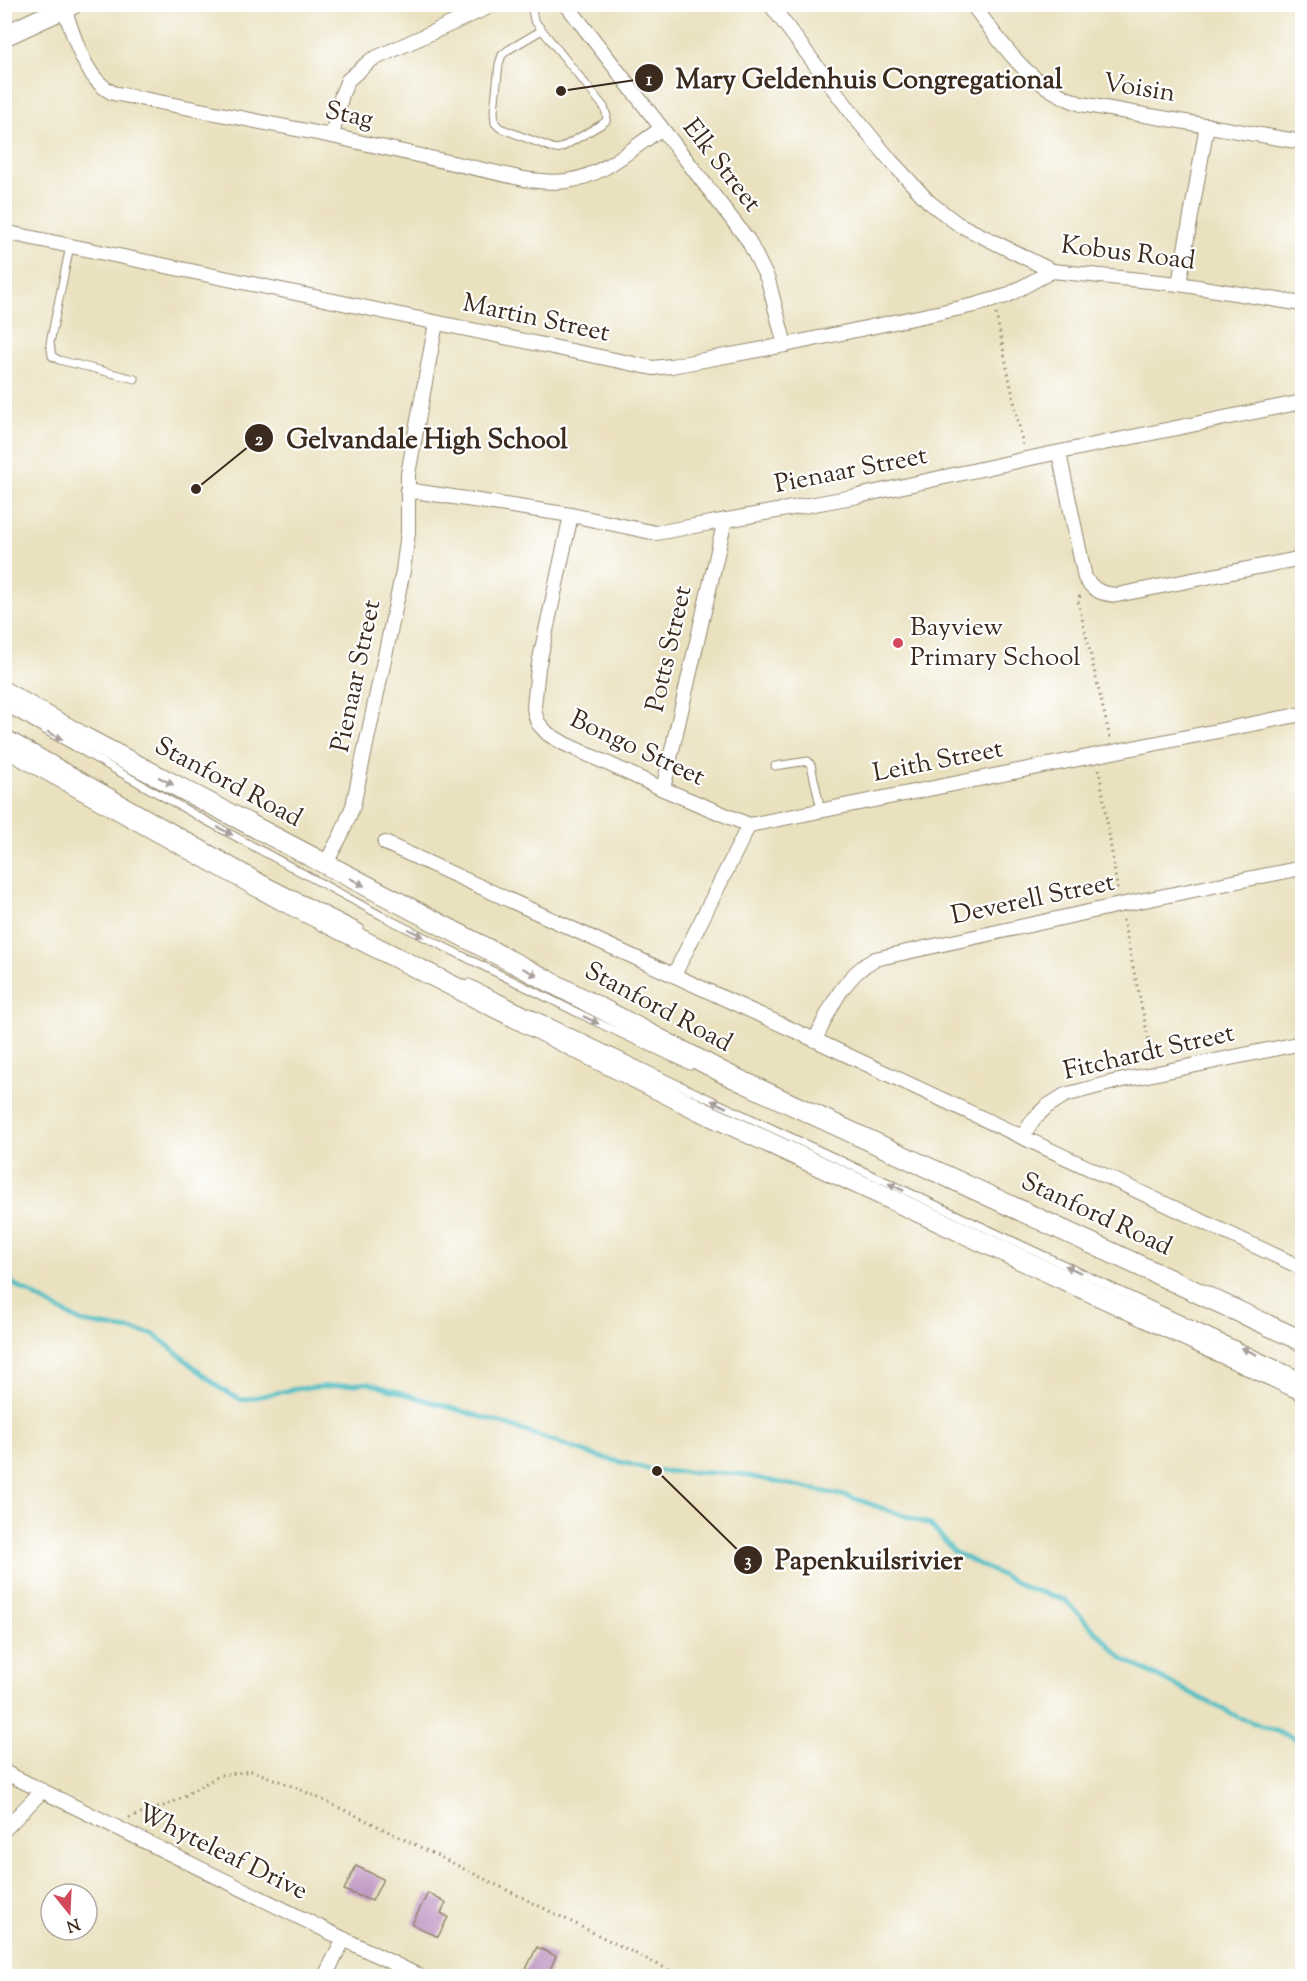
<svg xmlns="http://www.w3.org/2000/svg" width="1307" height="1981" viewBox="0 0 1307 1981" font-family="'Sorts Mill Goudy',serif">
<rect width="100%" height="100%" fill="#fff"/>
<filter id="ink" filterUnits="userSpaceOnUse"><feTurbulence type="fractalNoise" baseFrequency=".0167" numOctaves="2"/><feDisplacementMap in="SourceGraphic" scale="12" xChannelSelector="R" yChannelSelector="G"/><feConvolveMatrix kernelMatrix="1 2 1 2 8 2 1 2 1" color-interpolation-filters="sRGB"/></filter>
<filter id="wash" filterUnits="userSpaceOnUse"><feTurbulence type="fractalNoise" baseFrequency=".008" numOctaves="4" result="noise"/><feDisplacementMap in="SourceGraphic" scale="24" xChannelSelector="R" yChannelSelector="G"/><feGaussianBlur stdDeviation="1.35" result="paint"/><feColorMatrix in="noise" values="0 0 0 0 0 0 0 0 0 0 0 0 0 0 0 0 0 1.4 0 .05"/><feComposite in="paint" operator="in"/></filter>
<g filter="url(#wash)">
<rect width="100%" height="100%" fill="#eae1bf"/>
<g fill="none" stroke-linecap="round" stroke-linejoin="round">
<!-- stream -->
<path stroke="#4fbec4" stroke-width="4.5" d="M4,1274L15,1285L81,1322L154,1334L221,1389L242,1400L295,1389L368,1383L498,1422L596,1456L657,1471L739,1474L850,1497L931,1525L954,1552L1027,1588L1065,1600L1123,1659L1238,1717L1302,1741"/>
</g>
<g id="blocks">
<!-- building -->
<g fill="#bf96c3">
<path d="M356,1866L383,1879L372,1901L344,1890Z"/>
<path d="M428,1893L446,1903L441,1913L448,1917L438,1937L412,1924Z"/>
<path d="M537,1947L556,1956L547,1977H522Z"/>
</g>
</g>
</g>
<g filter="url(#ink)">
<use href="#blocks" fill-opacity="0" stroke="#92866e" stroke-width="1.5"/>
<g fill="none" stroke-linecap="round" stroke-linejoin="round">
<!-- lane casing -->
<g stroke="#92866e" stroke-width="9">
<g id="lane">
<path d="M531,4L534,20L542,30L604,107L607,116L606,121L602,124L561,148L555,149L500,128L495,123L494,111L499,64L502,55L508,50L542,30"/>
<path d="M70,246L50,343L52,356L59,360L135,379"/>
<path d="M4,707L201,818L382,916L596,1022L690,1066"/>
<path d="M4,732L267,881L360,928"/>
<path d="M775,766L808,761L811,765L821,810"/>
<path d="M469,983L673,1082L1302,1376"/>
</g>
</g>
<!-- street casing -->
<g stroke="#92866e" stroke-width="16">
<g id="street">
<path d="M566,4L748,240L768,280L785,345"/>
<path d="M770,4L854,116L891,161L929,202L958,224L1052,271L1179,284L1302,304"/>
<path d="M972,4C1005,48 1028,85 1081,104L1302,142"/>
<path d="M64,9C75,37 84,79 113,93L332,136L524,179C538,181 552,183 566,181C602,177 632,148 661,129"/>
<path d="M332,136L342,94L348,80L371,60L495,4"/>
<path d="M4,232L653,368L671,366L785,345L975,305L1006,296L1052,271"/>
<path d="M1179,284L1207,125"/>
<path d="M1059,453L1085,578C1094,591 1102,594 1117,595L1302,558"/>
<path d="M407,490L571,515L656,533L858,496L1026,459L1302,402"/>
<path d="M571,515L538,668L534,707L535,714L538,723L548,734L565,744L663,789L749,825"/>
<path d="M663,789L725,520"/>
<path d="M385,843L815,1040L1302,1268"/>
<path d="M325,865L342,833L353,806L403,571L408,532V474L436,323"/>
<path d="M674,975L749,825L1302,714"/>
<path d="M815,1040C830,1009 843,976 875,959L1120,905L1302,868"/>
<path d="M1022,1137L1033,1120L1046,1107L1065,1095L1114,1082L1302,1043"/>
<path d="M4,1772L419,1976"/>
<path d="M4,1830L42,1791"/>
<path d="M325,1976L344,1939"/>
</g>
</g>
<!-- secondary casing -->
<g stroke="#92866e" stroke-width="22">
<g id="secondary">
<path d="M4,36L73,4"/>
<path d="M4,692L85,738L726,1074L1302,1341"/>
<path d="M4,746L282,900L701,1111L1302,1390"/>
</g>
</g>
<!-- path -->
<g stroke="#92866e" stroke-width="3" stroke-dasharray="1.5 4.5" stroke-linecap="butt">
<path d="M996,314L1023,445"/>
<path d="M1080,596L1078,601L1110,738"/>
<path d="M1099,769L1118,893"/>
<path d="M1123,920L1153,1060"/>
<path d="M129,1818L172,1803L220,1775L253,1771L297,1788L357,1816L681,1976"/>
</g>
<!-- lane -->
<use href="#lane" stroke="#fff" stroke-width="7"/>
<!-- street -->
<use href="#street" stroke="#fff" stroke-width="14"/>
<!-- secondary -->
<use href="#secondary" stroke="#fff" stroke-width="20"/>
</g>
<!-- one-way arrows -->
<defs><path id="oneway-solid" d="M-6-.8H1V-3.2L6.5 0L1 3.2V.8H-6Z" transform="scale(1.5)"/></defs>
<g fill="#a79f9a">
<use href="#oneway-solid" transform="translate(55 736) rotate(29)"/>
<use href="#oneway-solid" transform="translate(166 781) rotate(28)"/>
<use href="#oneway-solid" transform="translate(225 831) rotate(28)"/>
<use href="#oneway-solid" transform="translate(357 882) rotate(28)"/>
<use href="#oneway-solid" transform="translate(416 933) rotate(26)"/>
<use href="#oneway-solid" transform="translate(530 972) rotate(28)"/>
<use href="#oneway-solid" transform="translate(591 1020) rotate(26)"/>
<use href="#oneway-solid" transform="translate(719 1104) rotate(-155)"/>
<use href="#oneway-solid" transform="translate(896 1187) rotate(-155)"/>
<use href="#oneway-solid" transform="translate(1073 1269) rotate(-155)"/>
<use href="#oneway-solid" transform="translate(1249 1351) rotate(-155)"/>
</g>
</g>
<!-- markers -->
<circle fill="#d1495b" stroke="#fff" stroke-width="2" cx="898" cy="643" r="6"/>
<g text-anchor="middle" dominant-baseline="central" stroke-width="4.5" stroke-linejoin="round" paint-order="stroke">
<!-- street labels -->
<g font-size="26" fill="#3b2a1e" stroke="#fff">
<text transform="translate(1139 89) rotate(9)">Voisin</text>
<text transform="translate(349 116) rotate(12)">Stag</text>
<text transform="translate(721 166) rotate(52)">Elk Street</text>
<text transform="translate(1128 254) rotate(7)">Kobus Road</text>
<text transform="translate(536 319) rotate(12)">Martin Street</text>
<text transform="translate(851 471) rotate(-11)">Pienaar Street</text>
<text transform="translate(670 649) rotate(-77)">Potts Street</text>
<text transform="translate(357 676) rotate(-78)">Pienaar Street</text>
<text transform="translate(637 749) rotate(25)">Bongo Street</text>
<text transform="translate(938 762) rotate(-11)">Leith Street</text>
<text transform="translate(228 783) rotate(28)">Stanford Road</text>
<text transform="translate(1033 900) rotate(-12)">Deverell Street</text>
<text transform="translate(658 1008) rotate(28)">Stanford Road</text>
<text transform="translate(1149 1053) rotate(-13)">Fitchardt Street</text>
<text transform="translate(1096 1215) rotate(25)">Stanford Road</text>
<text transform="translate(222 1853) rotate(26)">Whyteleaf Drive</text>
</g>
<!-- poi labels -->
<g font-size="26" fill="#3b2a1e" stroke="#fff" text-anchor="start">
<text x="910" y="628">Bayview<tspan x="910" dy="30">Primary School</tspan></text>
</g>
</g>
<!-- callouts -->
<path fill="none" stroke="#3b2a1e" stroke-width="2" d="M561 91L649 78M196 489L259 438M657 1471L748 1560"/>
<g fill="#3b2a1e" stroke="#fff" stroke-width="2">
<circle cx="561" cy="91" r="6"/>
<circle cx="196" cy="489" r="6"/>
<circle cx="657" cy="1471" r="6"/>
<circle cx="649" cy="78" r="15"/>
<circle cx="259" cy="438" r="15"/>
<circle cx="748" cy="1560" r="15"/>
</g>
<g font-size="18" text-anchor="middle" font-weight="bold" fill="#fff">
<text x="649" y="85">1</text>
<text x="259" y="445">2</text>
<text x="748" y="1566">3</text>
</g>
<g font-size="27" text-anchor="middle" font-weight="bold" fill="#3b2a1e" stroke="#fff" stroke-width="4.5" stroke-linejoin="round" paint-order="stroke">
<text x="869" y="88">Mary Geldenhuis Congregational</text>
<text x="427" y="448">Gelvandale High School</text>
<text x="869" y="1569">Papenkuilsrivier</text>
</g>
<!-- margin -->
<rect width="1307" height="1981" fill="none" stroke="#fff" stroke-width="24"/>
<!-- north arrow -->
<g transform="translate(69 1912) rotate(162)"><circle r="28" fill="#ffffff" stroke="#b1aaa5" stroke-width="1.5"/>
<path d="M0-4.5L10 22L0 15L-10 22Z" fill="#d1495b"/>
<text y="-9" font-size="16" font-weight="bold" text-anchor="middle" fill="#3b2a1e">N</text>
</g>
</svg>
